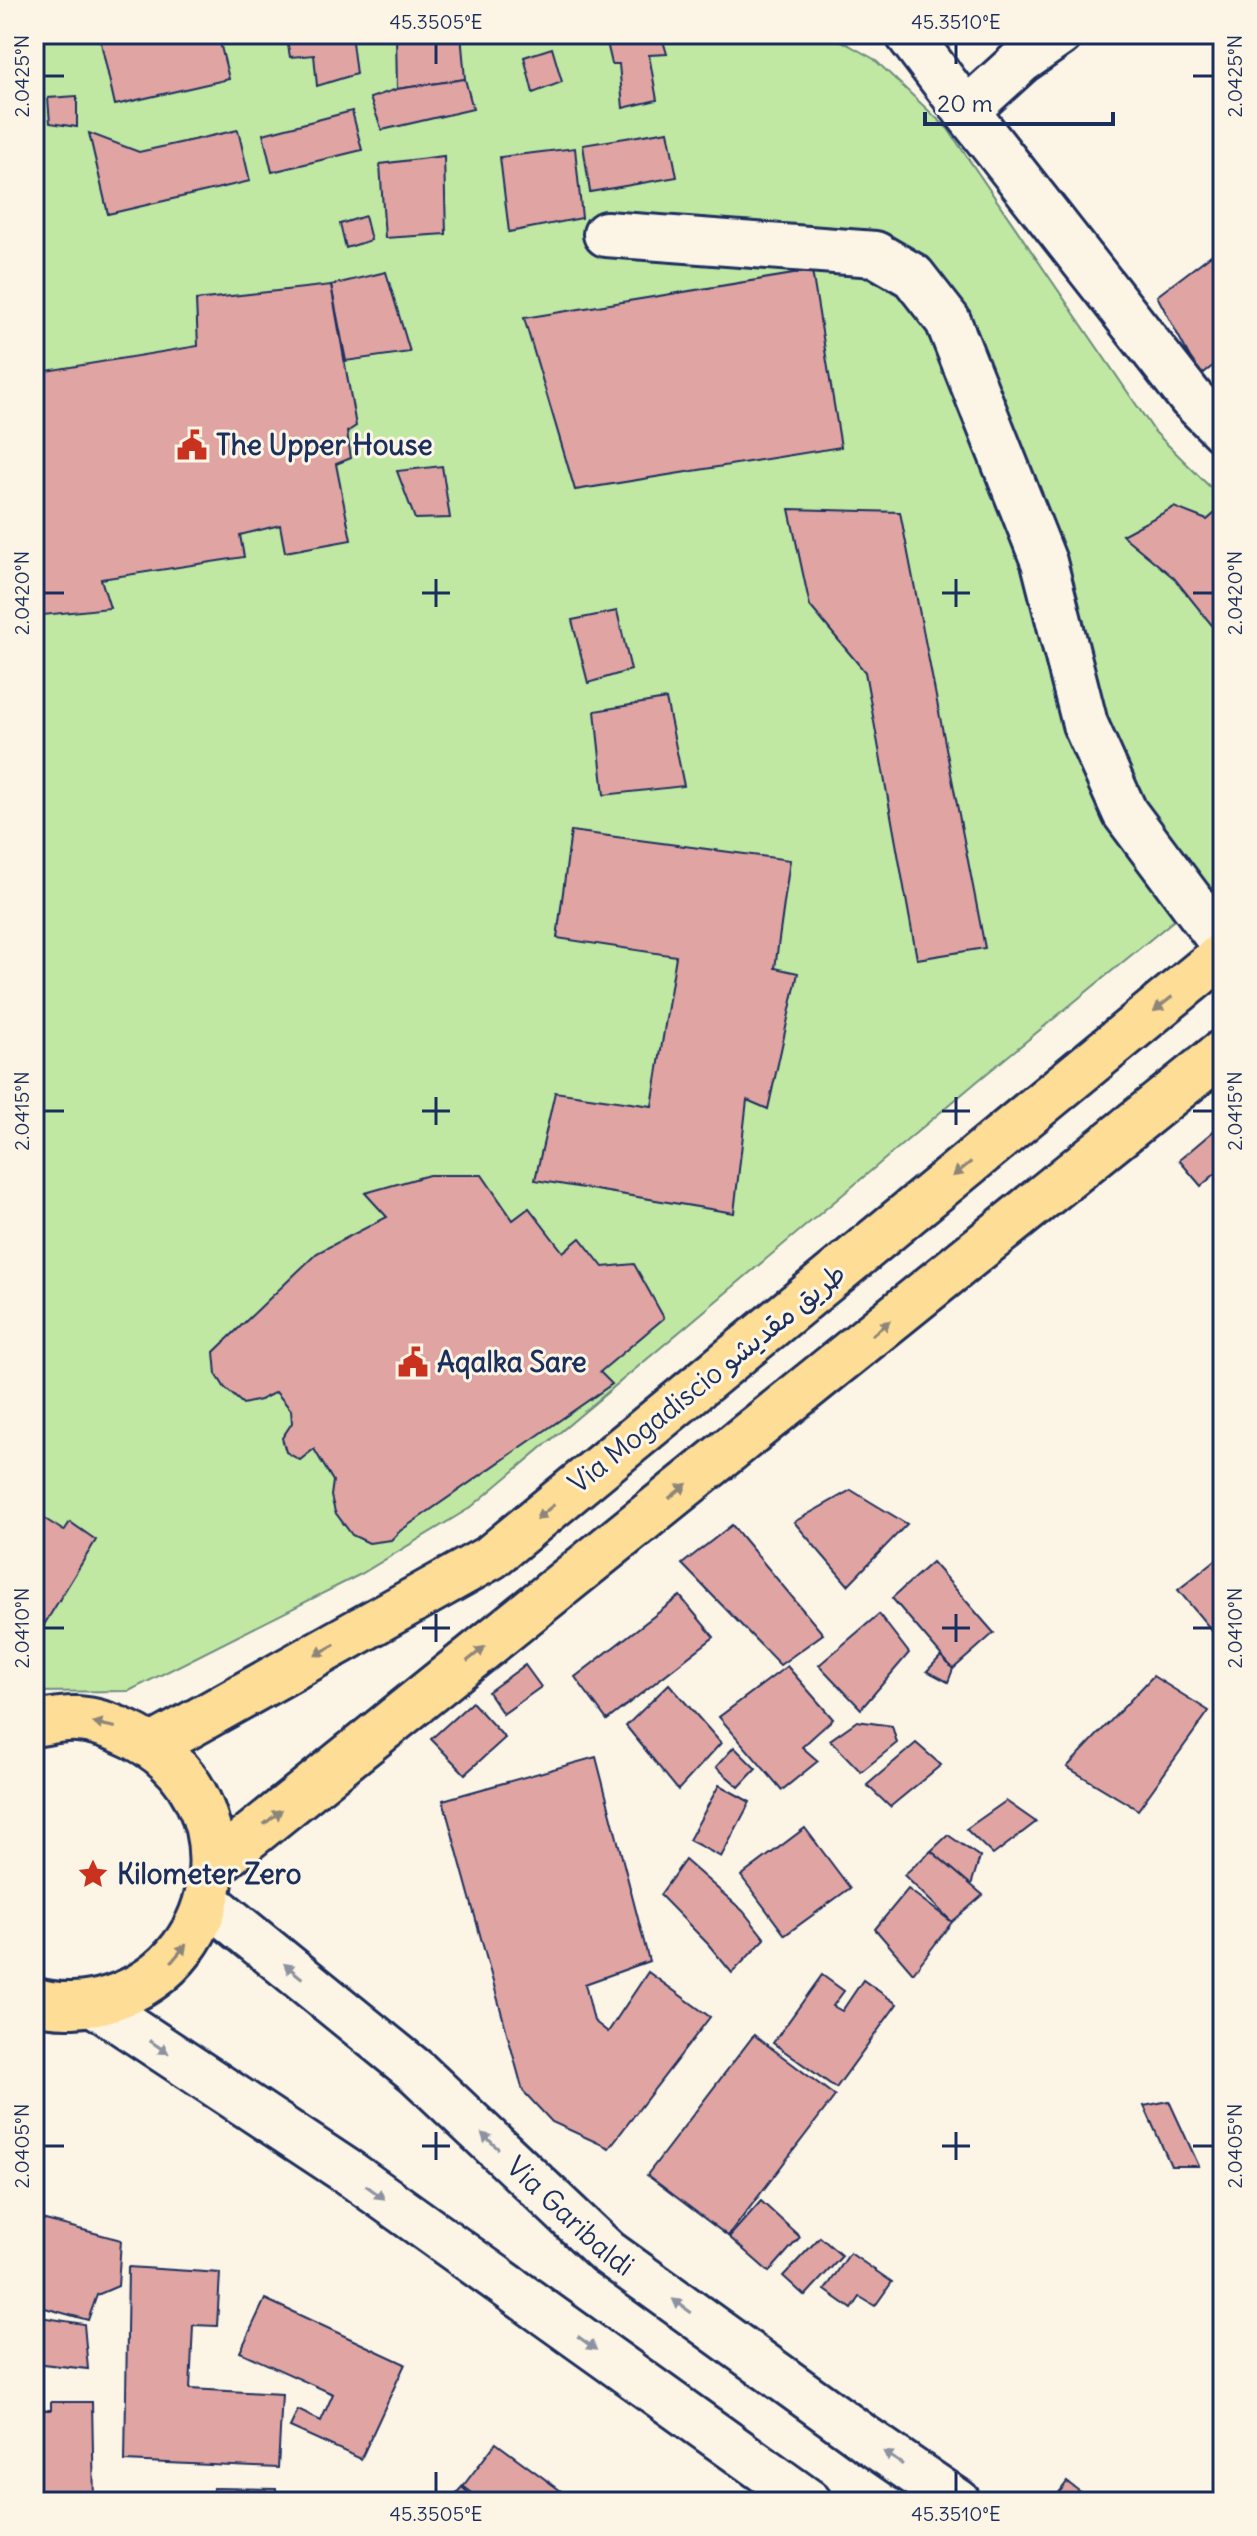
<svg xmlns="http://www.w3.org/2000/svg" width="1257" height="2536" viewBox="0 0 1257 2536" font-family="Delius,'Playpen Sans Arabic',sans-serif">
<rect width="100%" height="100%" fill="#fcf5e5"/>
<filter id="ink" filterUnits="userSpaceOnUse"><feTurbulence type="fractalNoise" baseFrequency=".0125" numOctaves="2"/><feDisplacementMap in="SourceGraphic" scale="16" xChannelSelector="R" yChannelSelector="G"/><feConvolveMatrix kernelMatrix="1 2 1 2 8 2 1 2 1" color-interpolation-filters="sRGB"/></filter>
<g filter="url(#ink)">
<!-- green -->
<path fill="#c0e8a3" stroke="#6e8c80" stroke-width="2" d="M34,34H829L874,59L948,129L1155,432L1223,500V880L980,1079L470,1508L361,1574L129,1691L34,1692Z"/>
<!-- building -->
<g fill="#e0a5a2" stroke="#1b2f5e" stroke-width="2">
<path d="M99,34H218L229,79L115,105Z"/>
<path d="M286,34H351L356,74L317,86L314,55L290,57Z"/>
<path d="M396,34H461L465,79L397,89Z"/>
<path d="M605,34H661L667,54L649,55L657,100L623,108L619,64H612Z"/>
<path d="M943,34H965L951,45Z"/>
<path d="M552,48L562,82L533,93L524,57Z"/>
<path d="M465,79L473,109L382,130L370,98L397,89Z"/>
<path d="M77,96V127L50,123L48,98Z"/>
<path d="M352,111L362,150L272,172L263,134Z"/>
<path d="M238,130L250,181L108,214L89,133L139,152Z"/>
<path d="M668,131L677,177L590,192L583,145Z"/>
<path d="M575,148L582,218L509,232L500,157Z"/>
<path d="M444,156L446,234L385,238L380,164Z"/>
<path d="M365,216L371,240L346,248L340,224Z"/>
<path d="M1223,246V358L1200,376L1157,296Z"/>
<path d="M812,271L841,447L575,490L524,318Z"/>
<path d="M386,272L410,352L346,361L331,285Z"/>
<path d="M331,285L356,426L347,432L351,458L336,464L351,540L285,552L280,525L240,535L244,557L101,579L110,608L34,616V373L198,346L196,300Z"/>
<path d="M442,466L450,518L415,519L397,471Z"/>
<path d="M1223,506V639L1174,578L1122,535L1174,507L1207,520Z"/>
<path d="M789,509L900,512L985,948L917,959L865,672L810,606Z"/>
<path d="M617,611L631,670L588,683L572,620Z"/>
<path d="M666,699L684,786L604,795L595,711Z"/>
<path d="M571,831L790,860L775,968L798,973L768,1109L747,1100L734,1213L535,1180L555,1092L652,1106L676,956L557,938Z"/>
<path d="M1223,1123V1167L1201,1186L1179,1160Z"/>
<path d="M429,1175H482L513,1220L529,1208L563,1252L580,1238L603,1267L634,1264L664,1318L600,1372L612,1384L400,1531L391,1540L369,1543L352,1535L335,1512L331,1496L333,1481L314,1449L300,1460L286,1452L282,1438L292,1423L291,1410L276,1392L260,1400L243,1404L225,1388L216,1374L214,1352L317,1253L387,1217L365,1193Z"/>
<path d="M851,1490L907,1524L848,1585L794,1522Z"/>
<path d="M34,1512L64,1531L70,1522L96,1540L39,1633L34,1631Z"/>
<path d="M732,1525L823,1634L780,1665L682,1564Z"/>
<path d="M1223,1554V1644L1178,1590Z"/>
<path d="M932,1562L994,1633L953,1669L892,1598Z"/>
<path d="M680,1596L714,1637L607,1720L575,1677Z"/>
<path d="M879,1614L909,1653L861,1709L819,1665Z"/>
<path d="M941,1656L953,1669L948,1682L927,1671Z"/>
<path d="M525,1665L541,1687L503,1714L488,1692Z"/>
<path d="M787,1666L833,1719L802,1747L818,1761L782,1790L719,1717Z"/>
<path d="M1153,1676L1209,1711L1138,1810L1067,1767Z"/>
<path d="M669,1684L721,1743L678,1790L626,1726Z"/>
<path d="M472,1702L505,1738L465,1774L431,1739Z"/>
<path d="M857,1721L892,1726L897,1743L861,1772L830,1740Z"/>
<path d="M916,1743L941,1765L890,1807L867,1785Z"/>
<path d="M734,1747L756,1769L739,1787L716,1767Z"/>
<path d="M596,1757L649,1961L585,1984L594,2021L608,2032L648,1972L710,2017L609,2148L552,2122L523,2091L443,1800Z"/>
<path d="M719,1785L750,1802L721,1857L689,1840Z"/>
<path d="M1006,1801L1036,1822L993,1855L966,1829Z"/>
<path d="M805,1828L850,1888L785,1935L741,1876Z"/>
<path d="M948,1835L980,1857L971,1885L931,1851Z"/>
<path d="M931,1851L983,1895L952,1922L904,1875Z"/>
<path d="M685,1860L743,1911L765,1939L732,1973L708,1944L660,1895Z"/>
<path d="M908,1889L952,1922L913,1973L875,1929Z"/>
<path d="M822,1975L844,1991L833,2006L842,2011L863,1980L897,2004L836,2088L773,2043Z"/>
<path d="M754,2035L835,2096L728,2236L647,2175Z"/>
<path d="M1169,2101L1199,2166H1171L1144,2106Z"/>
<path d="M761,2201L800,2237L769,2272L729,2237Z"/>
<path d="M34,2217L121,2240L118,2286L97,2295L88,2320L34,2305Z"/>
<path d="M820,2237L842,2256L805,2296L783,2276Z"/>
<path d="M850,2253L892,2282L875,2306L860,2297L852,2309L825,2290Z"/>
<path d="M128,2267L220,2273L217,2326L193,2325L190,2389L282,2394L278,2468L125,2461Z"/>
<path d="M265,2299L405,2364L361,2459L290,2427L298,2410L321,2421L333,2394L240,2352Z"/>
<path d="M34,2316L84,2324L88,2369L34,2363Z"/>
<path d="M51,2402H92L94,2502H34V2410H51Z"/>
<path d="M496,2443L576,2502H484L463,2486Z"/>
<path d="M1067,2482L1094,2502H1052Z"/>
<path d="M462,2487L478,2502H448Z"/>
<path d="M213,2488L276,2489V2502H212Z"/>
</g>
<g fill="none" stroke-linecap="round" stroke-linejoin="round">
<!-- minor casing -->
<g stroke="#1b2f5e" stroke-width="50">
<g id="minor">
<path d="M908,34L966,111L1191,398L1223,430"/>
<path d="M966,111L1021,61L1060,34"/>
<path d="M606,234L875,254L913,276L948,321L1044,562L1085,724L1125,813L1223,944"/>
</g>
</g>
<!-- secondary casing -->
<g stroke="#1b2f5e" stroke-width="50">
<g id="secondary">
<path id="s1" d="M208,1902L417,2072L607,2252L866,2439L958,2502"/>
<path d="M94,2004L348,2172L809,2502"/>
</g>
</g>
<!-- trunk casing -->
<g stroke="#1b2f5e" stroke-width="50">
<g id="trunk">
<path d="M34,1724C47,1722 63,1718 77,1719C97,1720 117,1728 135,1737C248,1795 232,1958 112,1998C88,2006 58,2008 34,2000"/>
<path d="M153,1746L491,1557L1223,954"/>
<path d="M213,1866L1223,1052"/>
</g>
</g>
<!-- minor -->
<use href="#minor" stroke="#fcf5e5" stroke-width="44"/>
<!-- secondary -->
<use href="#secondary" stroke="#fcf5e5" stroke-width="44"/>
<!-- trunk -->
<use href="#trunk" stroke="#fedd96" stroke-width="44"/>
</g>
<!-- one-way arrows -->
<defs><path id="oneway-solid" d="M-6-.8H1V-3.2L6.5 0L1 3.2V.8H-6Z" transform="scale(2)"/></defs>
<g fill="#8c867a">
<use href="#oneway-solid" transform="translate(1163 1004) rotate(141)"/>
<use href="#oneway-solid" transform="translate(962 1169) rotate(141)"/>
<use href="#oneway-solid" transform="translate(881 1328) rotate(-39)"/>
<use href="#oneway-solid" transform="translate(678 1491) rotate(-39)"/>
<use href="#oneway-solid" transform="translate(545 1512) rotate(141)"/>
<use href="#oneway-solid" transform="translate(325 1650) rotate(151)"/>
<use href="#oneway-solid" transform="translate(476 1654) rotate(-39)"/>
<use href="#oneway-solid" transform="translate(104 1725) rotate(-168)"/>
<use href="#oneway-solid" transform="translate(273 1817) rotate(-39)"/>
<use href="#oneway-solid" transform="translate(179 1953) rotate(-50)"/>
</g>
<g fill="#8c92a2">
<use href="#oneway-solid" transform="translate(293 1971) rotate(-141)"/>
<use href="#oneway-solid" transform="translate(159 2047) rotate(34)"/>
<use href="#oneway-solid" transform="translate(490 2141) rotate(-137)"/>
<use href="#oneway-solid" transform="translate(375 2192) rotate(36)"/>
<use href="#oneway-solid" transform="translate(682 2306) rotate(-144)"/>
<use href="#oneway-solid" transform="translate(587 2343) rotate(36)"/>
<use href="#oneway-solid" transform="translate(893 2458) rotate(-146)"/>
</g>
</g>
<!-- ticks -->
<path fill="none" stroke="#1b2f5e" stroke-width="3" d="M436,44V64M956,44V64M44,76H64M1193,76H1213M436,579V607M956,579V607M44,593H64M422,593H450M942,593H970M1193,593H1213M436,1097V1125M956,1097V1125M44,1111H64M422,1111H450M942,1111H970M1193,1111H1213M436,1614V1642M956,1614V1642M44,1628H64M422,1628H450M942,1628H970M1193,1628H1213M436,2132V2160M956,2132V2160M44,2146H64M422,2146H450M942,2146H970M1193,2146H1213M436,2472V2492M956,2472V2492"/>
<!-- icons -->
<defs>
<g id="civic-bare" transform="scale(2.4)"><path d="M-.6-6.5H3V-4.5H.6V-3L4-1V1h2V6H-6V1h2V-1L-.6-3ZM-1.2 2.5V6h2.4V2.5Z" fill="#c8321e" stroke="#fcf5e5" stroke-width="2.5" paint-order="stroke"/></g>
<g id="sight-bare" transform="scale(2.4)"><path d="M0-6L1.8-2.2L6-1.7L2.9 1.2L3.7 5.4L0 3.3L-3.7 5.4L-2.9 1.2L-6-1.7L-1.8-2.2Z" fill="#c8321e" stroke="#fcf5e5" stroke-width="2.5" paint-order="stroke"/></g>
</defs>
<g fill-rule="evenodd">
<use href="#civic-bare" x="192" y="445"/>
<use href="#civic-bare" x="413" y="1362"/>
<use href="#sight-bare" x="93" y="1874"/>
</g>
<g text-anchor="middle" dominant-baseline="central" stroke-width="6" stroke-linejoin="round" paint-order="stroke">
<!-- poi labels -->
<g font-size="28" font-weight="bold" fill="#1b2f5e" stroke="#fcf5e5" text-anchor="start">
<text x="216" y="445">The Upper House</text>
<text x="437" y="1362">Aqalka Sare</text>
<text x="117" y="1874">Kilometer Zero</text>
</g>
<!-- street labels -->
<g font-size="28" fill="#1b2f5e" stroke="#fcf5e5">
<text transform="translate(707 1378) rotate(-39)">Via Mogadiscio طريق مقديشو</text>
<text stroke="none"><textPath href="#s1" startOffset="480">Via Garibaldi</textPath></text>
</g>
</g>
<!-- margin -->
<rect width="1257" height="2536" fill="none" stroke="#fcf5e5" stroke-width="88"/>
<!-- scale -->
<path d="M925 112v12h188v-12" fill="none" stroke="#1b2f5e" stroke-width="4"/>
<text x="937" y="112" font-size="24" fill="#1b2f5e" stroke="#fcf5e5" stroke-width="6" paint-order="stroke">20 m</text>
<rect x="44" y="44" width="1169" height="2448" fill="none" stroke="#1b2f5e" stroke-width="3"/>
<g font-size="20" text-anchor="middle" fill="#1b2f5e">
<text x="436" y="29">45.3505°E</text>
<text x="956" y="29">45.3510°E</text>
<text transform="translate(22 76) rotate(-90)" y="7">2.0425°N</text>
<text transform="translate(1235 76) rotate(-90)" y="7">2.0425°N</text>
<text transform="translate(22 593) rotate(-90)" y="7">2.0420°N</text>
<text transform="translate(1235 593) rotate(-90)" y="7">2.0420°N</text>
<text transform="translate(22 1111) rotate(-90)" y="7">2.0415°N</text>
<text transform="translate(1235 1111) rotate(-90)" y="7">2.0415°N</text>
<text transform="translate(22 1628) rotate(-90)" y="7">2.0410°N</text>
<text transform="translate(1235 1628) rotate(-90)" y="7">2.0410°N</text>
<text transform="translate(22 2146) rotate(-90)" y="7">2.0405°N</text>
<text transform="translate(1235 2146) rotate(-90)" y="7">2.0405°N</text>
<text x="436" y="2521">45.3505°E</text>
<text x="956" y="2521">45.3510°E</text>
</g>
</svg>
